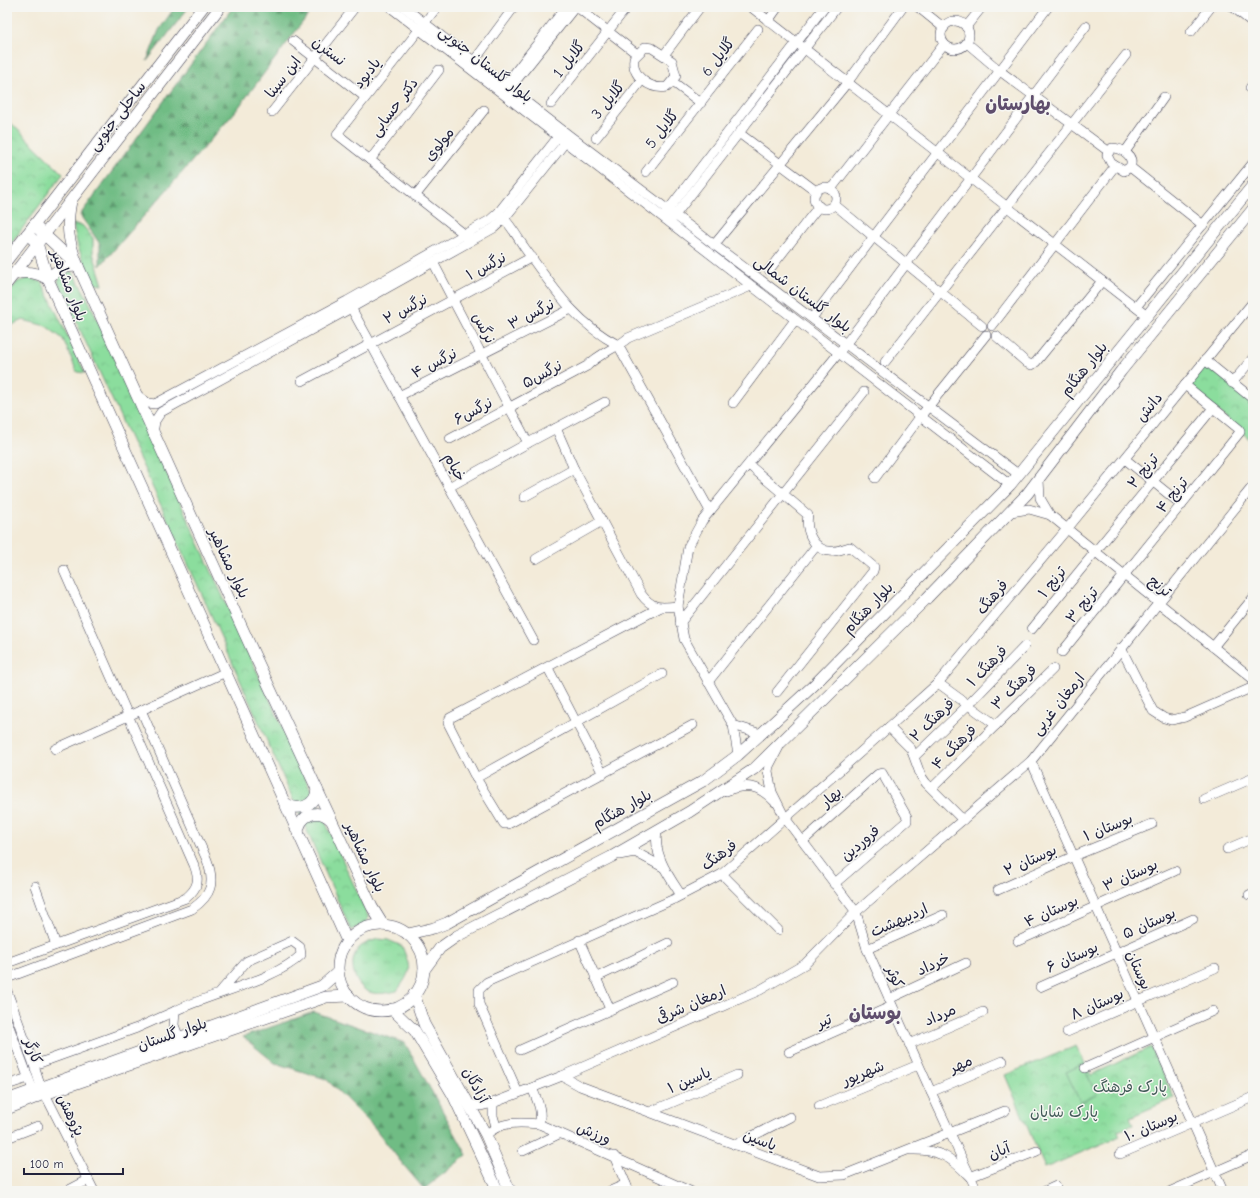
<svg xmlns="http://www.w3.org/2000/svg" width="1260" height="1198" viewBox="0 0 1260 1198" font-family="'Comic Neue','Playpen Sans Arabic',sans-serif">
<defs>
<pattern id="grass-tufts" width="24" height="20" patternUnits="userSpaceOnUse"><rect width="24" height="20" fill="#8bdd9d"/><path d="M3 7l-1-3M5 7V3M7 7l1-3M15 17l-1-3M17 17v-4M19 17l1-3" fill="none" stroke="#78bd88"/></pattern>
<pattern id="forest-firs" width="22" height="20" patternUnits="userSpaceOnUse"><rect width="22" height="20" fill="#70bc84"/><path d="M5 1l3.5 6h-7zM16 11l3.5 6h-7z" fill="#5c986d"/></pattern>
<pattern id="park-crowns" width="20" height="18" patternUnits="userSpaceOnUse"><rect width="20" height="18" fill="#8bdd9d"/><path d="M2 6a3 3 0 1 1 6 0M12 15a3 3 0 1 1 6 0" fill="none" stroke="#78bd88"/></pattern>
</defs>
<rect width="100%" height="100%" fill="#f6f6f2"/>
<filter id="ink" filterUnits="userSpaceOnUse"><feTurbulence type="fractalNoise" baseFrequency=".025" numOctaves="2"/><feDisplacementMap in="SourceGraphic" scale="8" xChannelSelector="R" yChannelSelector="G"/><feConvolveMatrix kernelMatrix="1 2 1 2 8 2 1 2 1" color-interpolation-filters="sRGB"/></filter>
<filter id="wash" filterUnits="userSpaceOnUse"><feTurbulence type="fractalNoise" baseFrequency=".012" numOctaves="4" result="noise"/><feDisplacementMap in="SourceGraphic" scale="16" xChannelSelector="R" yChannelSelector="G"/><feGaussianBlur stdDeviation="0.9" result="paint"/><feColorMatrix in="noise" values="0 0 0 0 0 0 0 0 0 0 0 0 0 0 0 0 0 1.4 0 .05"/><feComposite in="paint" operator="in"/></filter>
<g filter="url(#wash)">
<rect width="100%" height="100%" fill="#f3ebd9"/>
<!-- grass -->
<g fill="url(#grass-tufts)" stroke="#56806c">
<path d="M73,224L82,225L93,238V253L103,285L93,284L78,247Z"/>
<path d="M378,939L388,940L402,946C411,970 412,970 397,991C388,993 378,995 369,992C352,985 346,955 363,945C367,942 373,941 378,939Z"/>
</g>
<!-- forest -->
<g fill="url(#forest-firs)" stroke="#496f60">
<path d="M175,7H189L147,61L159,30Z"/>
<path d="M233,7H314L235,112L100,266V244L80,215Z"/>
<path d="M314,1012L405,1043L467,1155L424,1189L401,1162L374,1127L326,1079L275,1063L243,1037Z"/>
</g>
<!-- park -->
<g fill="url(#park-crowns)" stroke="#56806c">
<path d="M7,119L63,174L7,249Z"/>
<path d="M72,271L87,297L368,916L367,923L351,930L204,599L58,282L60,276Z"/>
<path d="M29,278L42,282L85,373L77,372L63,339L46,326L23,320L7,327V297L17,282Z"/>
<path d="M1203,363L1253,398V442L1187,385Z"/>
<path d="M1076,1046L1091,1075L1151,1047L1174,1098L1130,1117L1133,1125L1118,1131L1120,1136L1045,1168L1005,1075Z"/>
</g>
<!-- pitch -->
<path fill="#8bdd9d" stroke="#56806c" d="M1083,1064L1096,1095L1080,1102L1066,1072Z"/>
</g>
<g filter="url(#ink)">
<g fill="none" stroke-linecap="round" stroke-linejoin="round">
<!-- minor casing -->
<g stroke="#414053" stroke-width="10">
<g id="minor">
<path d="M390,7L1010,485"/>
<path d="M404,7L570,136L1018,474"/>
<path d="M437,7L337,134L468,237"/>
<path d="M577,7L637,54"/>
<path d="M751,7L1147,316"/>
<path d="M918,7L944,28"/>
<path d="M1233,7L1253,23"/>
<path d="M768,21L778,7"/>
<circle cx="955" cy="35" r="14"/>
<path d="M966,27L982,7"/>
<path d="M1191,32L1211,7"/>
<path d="M293,41L365,97"/>
<path d="M967,43L1000,71L1108,151"/>
<path d="M645,47L652,48L672,61L676,76L667,87C651,90 631,77 634,58Z"/>
<path d="M664,55L700,7"/>
<path d="M474,61L514,7"/>
<path d="M673,82L701,103"/>
<path d="M1250,88L1253,84"/>
<path d="M502,89L566,7"/>
<path d="M506,93L575,7"/>
<path d="M551,104L627,7"/>
<path d="M272,112L355,7"/>
<path d="M739,133L816,191"/>
<path d="M596,138L642,80"/>
<path d="M1112,148C1122,148 1135,156 1130,167L1124,171L1111,163L1107,155Z"/>
<path d="M1125,152L1164,97"/>
<path d="M370,160L439,70"/>
<path d="M1130,167L1203,225"/>
<path d="M646,172L758,29"/>
<circle cx="825" cy="198" r="11"/>
<path d="M831,189L944,44"/>
<path d="M415,196L484,110"/>
<path d="M835,205L982,326"/>
<path d="M665,214L824,7"/>
<path d="M501,215C510,224 517,236 524,247C553,287 574,322 618,345L710,511"/>
<path d="M672,219L837,7"/>
<path d="M714,245L847,83L903,7"/>
<path d="M433,262L528,443"/>
<path d="M769,270L819,206"/>
<path d="M349,304L533,640"/>
<path d="M1136,307L1253,163"/>
<path d="M812,318L1048,7"/>
<path d="M992,326L1115,166"/>
<path d="M996,336L1027,363L1032,365L1036,362L1102,281"/>
<path d="M1205,360L1253,399"/>
<path d="M885,362L1126,55"/>
<path d="M302,381L532,257"/>
<path d="M1232,383L1253,358"/>
<path d="M136,394L148,403L155,404L347,301L490,220L498,213L561,133"/>
<path d="M399,396L571,309"/>
<path d="M733,403L795,320"/>
<path d="M556,428L574,469L641,594C652,609 660,608 678,606"/>
<path d="M153,434L155,421L161,412L351,308L494,228L504,219L568,139"/>
<path d="M450,439L587,366C600,353 615,349 628,338L751,286"/>
<path d="M1125,459L1182,505"/>
<path d="M749,465L808,515C805,531 814,553 834,551C839,551 845,548 850,547L874,567L873,571L777,692"/>
<path d="M875,478L920,417L986,335"/>
<path d="M1039,480L1040,498L1050,515"/>
<path d="M449,487L528,443L605,402"/>
<path d="M524,497L574,469"/>
<path d="M1011,512L1029,509L1050,515L1253,679"/>
<path d="M536,559L602,521"/>
<path d="M661,607L450,718L448,723L476,778L504,824H508L693,725"/>
<path d="M680,623L864,392"/>
<path d="M1032,629L1213,408"/>
<path d="M1213,647L1253,598"/>
<path d="M1121,648L1153,711L1164,718L1171,720L1185,717L1251,688"/>
<path d="M1062,652L1240,432L1239,429L1185,385"/>
<path d="M548,668L603,774"/>
<path d="M708,682L817,545"/>
<path d="M938,683L996,725"/>
<path d="M733,725L761,734"/>
<path d="M889,727L911,749L921,776L926,783L963,820"/>
<path d="M779,747L769,766L768,771L772,792L785,818L856,912L867,949L931,1092L977,1191"/>
<path d="M55,749L226,672"/>
<path d="M738,755L733,725L684,639L678,606L688,547L702,521L838,354L1086,26"/>
<path d="M915,756L969,704L1025,646"/>
<path d="M1031,761L1223,1191"/>
<path d="M476,778L662,674"/>
<path d="M932,788L1053,669"/>
<path d="M726,791C747,783 759,785 775,802"/>
<path d="M1204,799L1253,778"/>
<path d="M657,830C653,855 668,875 681,895"/>
<path d="M803,841L878,774L882,773L907,817V821L834,884"/>
<path d="M1227,849L1253,838"/>
<path d="M619,855L635,852L663,867"/>
<path d="M722,874L778,930"/>
<path d="M35,886L56,945"/>
<path d="M998,890L1074,856L1152,824"/>
<path d="M1249,895L1253,893"/>
<path d="M579,940L610,1009"/>
<path d="M1018,941L1175,871"/>
<path d="M867,949L943,915"/>
<path d="M7,963L186,898C198,888 200,880 194,865L64,570"/>
<path d="M7,978L192,909C212,895 215,883 207,860L141,710"/>
<path d="M595,978L668,943"/>
<path d="M1040,987L1193,919"/>
<path d="M7,991L34,1065"/>
<path d="M889,999L966,963"/>
<path d="M7,1021L33,1090"/>
<path d="M1067,1032L1215,968"/>
<path d="M179,1038L174,1025L175,1011C209,994 276,980 301,955L300,947L292,941L247,961L219,993"/>
<path d="M909,1044L983,1012"/>
<path d="M520,1050L673,982"/>
<path d="M789,1052L892,1006"/>
<path d="M1085,1068L1213,1011"/>
<path d="M562,1076L580,1086L819,1176L844,1175L1005,1111"/>
<path d="M7,1085L28,1078"/>
<path d="M41,1087L34,1065L137,1028L175,1011"/>
<path d="M532,1088C537,1100 543,1111 539,1124"/>
<path d="M931,1092L1003,1061"/>
<path d="M518,1093L479,1004V990L487,982L674,899L722,874L889,727L938,683L1067,529L1253,302"/>
<path d="M45,1094L94,1191"/>
<path d="M493,1103V1116L496,1126"/>
<path d="M469,1104L481,1106L493,1103L562,1076L760,990L805,964L856,912L1031,761L1253,486"/>
<path d="M819,1106L918,1065"/>
<path d="M652,1111L737,1075"/>
<path d="M486,1135C501,1121 519,1122 539,1124L690,1191"/>
<path d="M7,1138L38,1126"/>
<path d="M735,1145L790,1117"/>
<path d="M910,1150C939,1149 951,1157 970,1177L1037,1151"/>
<path d="M523,1151L559,1134"/>
<path d="M1120,1154L1253,1097"/>
<path d="M614,1156L629,1191"/>
<path d="M67,1191L88,1180"/>
<path d="M610,1191L626,1184"/>
<path d="M1045,1191L1056,1186"/>
<path d="M1171,1191L1253,1155"/>
</g>
</g>
<!-- major casing -->
<g stroke="#414053" stroke-width="12">
<g id="major">
<path d="M34,225L78,266L254,654L372,907L383,925"/>
<path d="M27,234L37,243L48,279L347,941"/>
<path d="M7,260L203,7"/>
<path d="M14,274C28,271 36,272 48,279C57,269 64,266 78,266C68,241 66,227 71,201"/>
<path d="M7,283L220,7"/>
<path d="M284,802C297,813 316,806 317,789"/>
<path d="M298,833C299,815 318,807 331,820"/>
<circle cx="381" cy="968" r="43"/>
<path d="M408,934L434,928L447,923L703,781L738,755L814,685L1010,485L1253,185"/>
<path d="M424,970L440,948L457,936L611,857L689,812L754,769L927,598L1027,494L1121,371L1253,209"/>
<path d="M414,994L424,1024L486,1135L510,1191"/>
<path d="M392,1009L415,1031L453,1095L498,1191"/>
<path d="M7,1100L322,986L338,972"/>
<path d="M7,1109L45,1094L326,997L349,996"/>
</g>
</g>
<!-- minor -->
<use href="#minor" stroke="#fff" stroke-width="9"/>
<!-- major -->
<use href="#major" stroke="#fff" stroke-width="11"/>
</g>
</g>
<g text-anchor="middle" dominant-baseline="central" stroke-width="3" stroke-linejoin="round" paint-order="stroke">
<!-- street labels -->
<g font-size="15" fill="#22223b" stroke="#f6f6f2">
<text transform="translate(329 51) rotate(38)">نسترن</text>
<text transform="translate(718 57) rotate(-52)">گلایل 6</text>
<text transform="translate(569 59) rotate(-52)">گلایل 1</text>
<text transform="translate(486 64) rotate(38)">بلوار گلستان جنوبی</text>
<text transform="translate(367 73) rotate(-52)">یادبود</text>
<text transform="translate(283 77) rotate(-52)">ابن سینا</text>
<text transform="translate(608 100) rotate(-51)">گلایل 3</text>
<text transform="translate(394 107) rotate(-53)">دکتر حسابی</text>
<text transform="translate(117 116) rotate(-52)">ساحلی جنوبی</text>
<text transform="translate(662 129) rotate(-52)">گلایل 5</text>
<text transform="translate(439 144) rotate(-51)">مولوی</text>
<text transform="translate(486 266) rotate(-28)">نرگس ۱</text>
<text transform="translate(69 285) rotate(69)">بلوار مشاهیر</text>
<text transform="translate(803 294) rotate(37)">بلوار گلستان شمالی</text>
<text transform="translate(405 309) rotate(-28)">نرگس ۲</text>
<text transform="translate(531 314) rotate(-27)">نرگس ۳</text>
<text transform="translate(484 328) rotate(62)">نرگس</text>
<text transform="translate(434 363) rotate(-27)">نرگس ۴</text>
<text transform="translate(1084 369) rotate(-51)">بلوار هنگام</text>
<text transform="translate(542 374) rotate(-28)">نرگس۵</text>
<text transform="translate(1149 407) rotate(-51)">دانش</text>
<text transform="translate(473 411) rotate(-28)">نرگس۶</text>
<text transform="translate(455 467) rotate(61)">خیام</text>
<text transform="translate(1143 471) rotate(-51)">ترنج ۲</text>
<text transform="translate(1172 495) rotate(-51)">ترنج ۴</text>
<text transform="translate(229 563) rotate(65)">بلوار مشاهیر</text>
<text transform="translate(1052 582) rotate(-51)">ترنج ۱</text>
<text transform="translate(1160 586) rotate(39)">ترنج</text>
<text transform="translate(992 597) rotate(-50)">فرهنگ</text>
<text transform="translate(1082 605) rotate(-51)">ترنج ۳</text>
<text transform="translate(868 608) rotate(-46)">بلوار هنگام</text>
<text transform="translate(987 666) rotate(-46)">فرهنگ ۱</text>
<text transform="translate(1014 687) rotate(-45)">فرهنگ ۳</text>
<text transform="translate(1058 704) rotate(-51)">ارمغان غربی</text>
<text transform="translate(932 720) rotate(-44)">فرهنگ ۲</text>
<text transform="translate(954 747) rotate(-45)">فرهنگ ۴</text>
<text transform="translate(831 797) rotate(-42)">بهار</text>
<text transform="translate(622 809) rotate(-29)">بلوار هنگام</text>
<text transform="translate(1108 827) rotate(-22)">بوستان ۱</text>
<text transform="translate(860 843) rotate(-41)">فروردین</text>
<text transform="translate(719 855) rotate(-37)">فرهنگ</text>
<text transform="translate(365 857) rotate(65)">بلوار مشاهیر</text>
<text transform="translate(1030 860) rotate(-24)">بوستان ۲</text>
<text transform="translate(1130 875) rotate(-24)">بوستان ۳</text>
<text transform="translate(1051 911) rotate(-24)">بوستان ۴</text>
<text transform="translate(899 920) rotate(-24)">اردیبهشت</text>
<text transform="translate(1149 923) rotate(-24)">بوستان ۵</text>
<text transform="translate(1072 957) rotate(-24)">بوستان ۶</text>
<text transform="translate(933 964) rotate(-25)">خرداد</text>
<text transform="translate(1139 970) rotate(66)">بوستان</text>
<text transform="translate(895 977) rotate(66)">کوثر</text>
<text transform="translate(691 1004) rotate(-23)">ارمغان شرقی</text>
<text transform="translate(1097 1004) rotate(-24)">بوستان ۸</text>
<text transform="translate(940 1015) rotate(-23)">مرداد</text>
<text transform="translate(824 1021) rotate(-24)">تیر</text>
<text transform="translate(172 1034) rotate(-19)">بلوار گلستان</text>
<text transform="translate(33 1051) rotate(69)">کارگر</text>
<text transform="translate(961 1064) rotate(-24)">مهر</text>
<text transform="translate(863 1073) rotate(-22)">شهریور</text>
<text transform="translate(689 1080) rotate(-23)">یاسین ۱</text>
<text transform="translate(476 1085) rotate(61)">آزادگان</text>
<text transform="translate(71 1115) rotate(64)">پژوهش</text>
<text transform="translate(1151 1126) rotate(-23)">بوستان ۱۰</text>
<text transform="translate(594 1133) rotate(22)">ورزش</text>
<text transform="translate(760 1140) rotate(21)">یاسین</text>
<text transform="translate(999 1151) rotate(-21)">آبان</text>
</g>
<!-- park labels -->
<g font-size="15" fill="#425a58" stroke="#f6f6f2">
<text x="1130" y="1087">پارک فرهنگ</text>
<text x="1064" y="1112">پارک شایان</text>
</g>
<!-- district labels -->
<g font-size="19" font-weight="bold" fill="#5f4e6d" stroke="#f6f6f2">
<text x="1018" y="104">بهارستان</text>
<text x="875" y="1013">بوستان</text>
</g>
</g>
<!-- margin -->
<rect width="1260" height="1198" fill="none" stroke="#f6f6f2" stroke-width="24"/>
<!-- scale -->
<path d="M24 1168v6h99v-6" fill="none" stroke="#22223b" stroke-width="2"/>
<text x="30" y="1168" font-size="12" fill="#22223b" stroke="#f6f6f2" stroke-width="3" paint-order="stroke">100 m</text>
</svg>
